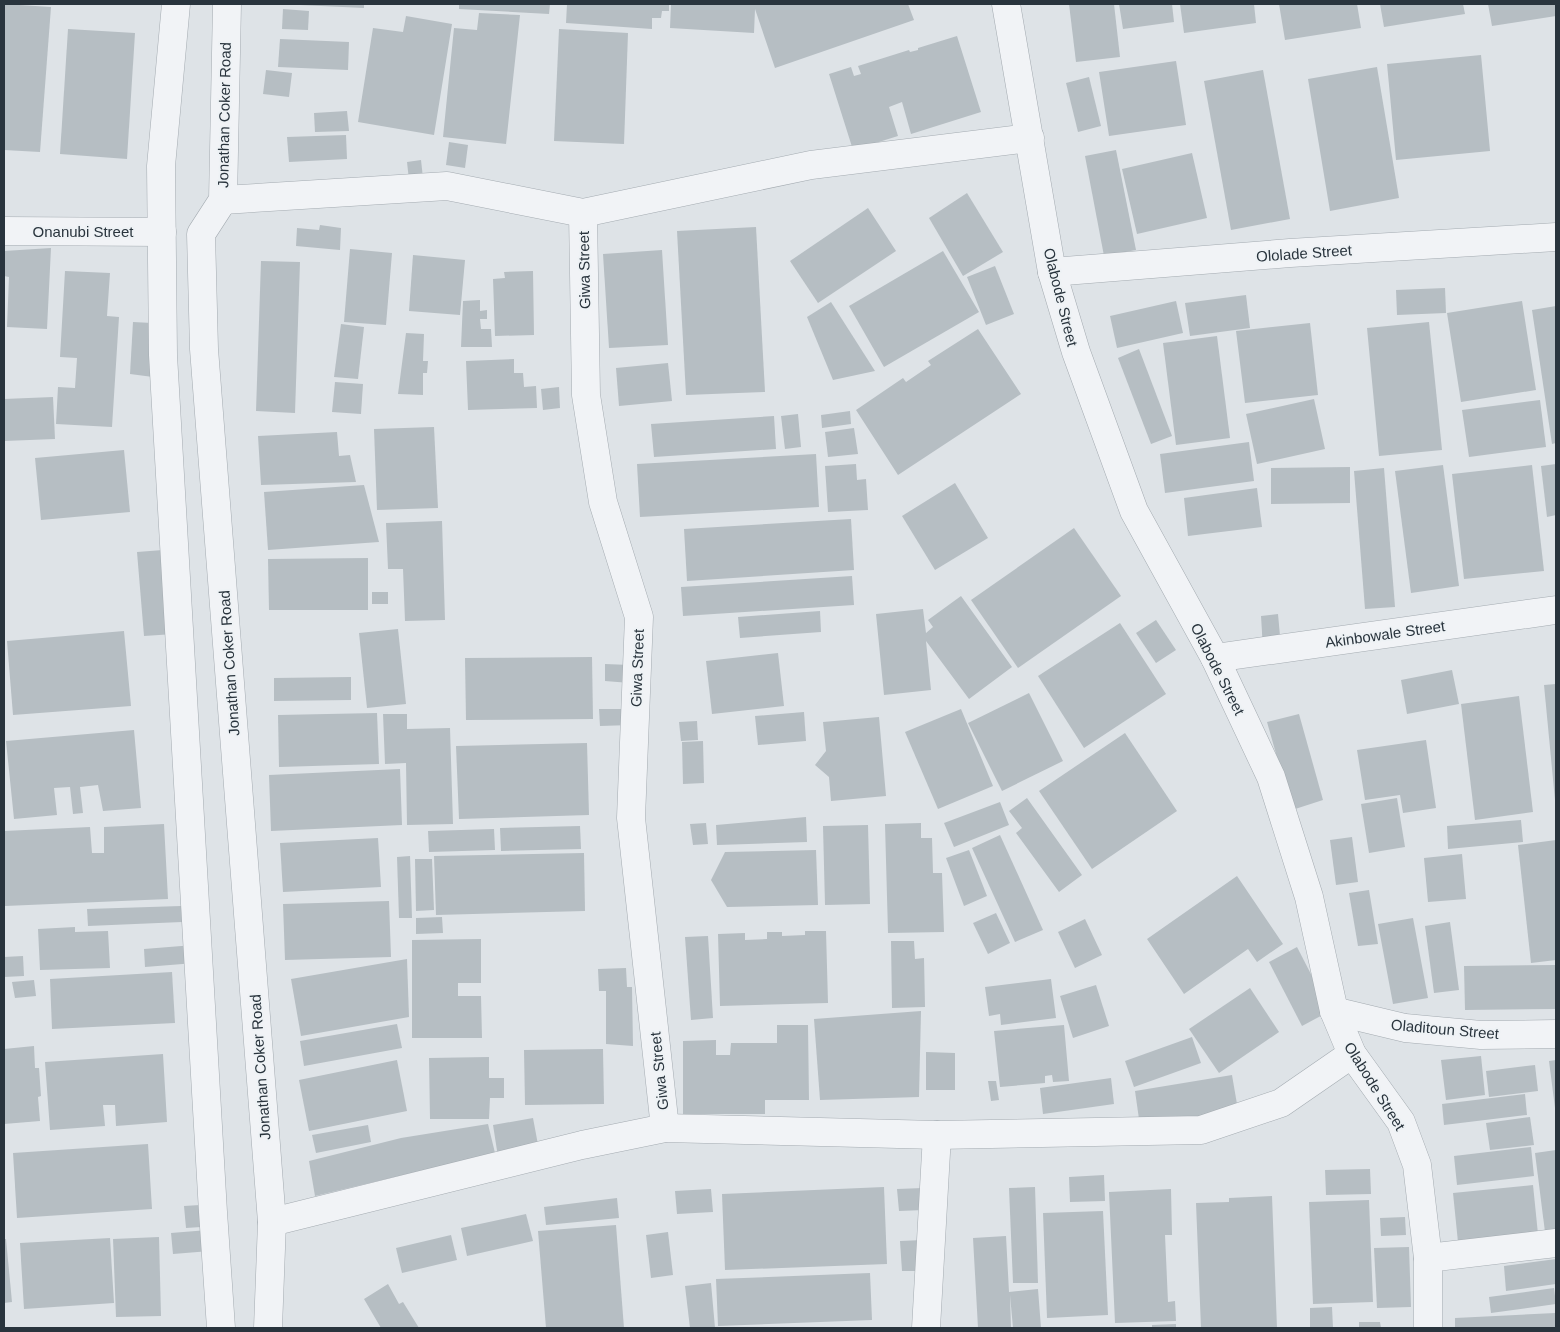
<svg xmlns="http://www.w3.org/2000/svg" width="1560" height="1332" viewBox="0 0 1560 1332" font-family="Arial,sans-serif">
<rect width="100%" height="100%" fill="#dee3e7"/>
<!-- building -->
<g fill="#b6bec3">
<path d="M4,4L51,7L40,152L4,150Z"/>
<path d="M278,4H364V8Z"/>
<path d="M459,4H550L549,14L459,9Z"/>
<path d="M567,4H669V11H662L661,18H652V29L566,23Z"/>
<path d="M671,4H908L914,20L775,68L755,9L754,33L670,28Z"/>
<path d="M1069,4H1114L1120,57L1076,62Z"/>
<path d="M1119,4H1172L1174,22L1123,29Z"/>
<path d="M1180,4H1254L1256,23L1184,33Z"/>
<path d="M1279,4H1357L1361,28L1285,40Z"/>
<path d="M1380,4H1463L1465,14L1384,27Z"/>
<path d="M1488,4H1556V16L1492,26Z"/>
<path d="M283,9L309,11L308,30L282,29Z"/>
<path d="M479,13L520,15L506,144L443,137L454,28L477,30Z"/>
<path d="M406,16L452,24L434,135L358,122L373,28L403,32Z"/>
<path d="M68,29L135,33L127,159L60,154Z"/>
<path d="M559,29L628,33L624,144L554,141Z"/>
<path d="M957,36L981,112L911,134L902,102L889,107L898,136L853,150L829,74L851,67L854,76L861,74L858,66L909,50L910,52L918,50V48Z"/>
<path d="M280,39L349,42L348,70L278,67Z"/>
<path d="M1481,55L1490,151L1396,160L1387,64Z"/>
<path d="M1176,61L1186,125L1109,136L1099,72Z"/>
<path d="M1377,67L1399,198L1330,211L1308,79Z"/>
<path d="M266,70L292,73L289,97L263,94Z"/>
<path d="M1263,70L1290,219L1231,230L1204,81Z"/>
<path d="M1089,77L1101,126L1078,132L1066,83Z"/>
<path d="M347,111L349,131L315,132L314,113Z"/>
<path d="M346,135L347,159L289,162L287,137Z"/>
<path d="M449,142L468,145L465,168L446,165Z"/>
<path d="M1116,150L1136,250L1104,256L1085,156Z"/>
<path d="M1192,153L1207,218L1137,234L1122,169Z"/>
<path d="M421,160L423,178L409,180L407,162Z"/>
<path d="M967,193L1003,252L963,276L929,218Z"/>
<path d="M868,208L896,251L818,303L790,261Z"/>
<path d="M320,225L341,228L340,250L296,246L297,228L319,230Z"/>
<path d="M756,227L765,392L686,395L677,231Z"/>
<path d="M51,248L47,329L7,327L9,277L4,276V251Z"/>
<path d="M350,249L392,253L386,325L344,322Z"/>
<path d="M662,250L668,345L609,348L603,254Z"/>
<path d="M943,251L979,312L884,367L849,306Z"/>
<path d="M413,255L465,260L460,315L409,311Z"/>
<path d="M261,261L300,262L295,413L256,411Z"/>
<path d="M995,266L1014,314L986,325L967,277Z"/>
<path d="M65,271L110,273L107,316L119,317L112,427L56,424L58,387L75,388L77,358L60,357Z"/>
<path d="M533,271L534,335L495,336L493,279L505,278L504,272Z"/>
<path d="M1445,288L1446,313L1397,315L1396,290Z"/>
<path d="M1246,295L1250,328L1190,336L1185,303Z"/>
<path d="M480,300V311L487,310V319H480L481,329H491L492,347H461L463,301Z"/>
<path d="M1176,301L1183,333L1117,348L1110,316Z"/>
<path d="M1522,301L1536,390L1461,402L1447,313Z"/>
<path d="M831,302L875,371L833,380L807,317Z"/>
<path d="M1556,306V443L1552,444L1532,310Z"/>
<path d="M133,322L152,323L153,377L130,374Z"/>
<path d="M1429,322L1442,450L1379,456L1367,328Z"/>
<path d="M1310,323L1318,395L1245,403L1236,331Z"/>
<path d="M341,324L364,327L358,379L334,377Z"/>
<path d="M978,329L1021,394L898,475L856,410L903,378L906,382L931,365L928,361Z"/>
<path d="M406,333L424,334L423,361H428L427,373H423V395L398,394Z"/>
<path d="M1217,336L1230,438L1176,445L1163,343Z"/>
<path d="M1139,349L1172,436L1151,444L1118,358Z"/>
<path d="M514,359V373H523L524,387L536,386L537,408L468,410L466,361Z"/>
<path d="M668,363L672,401L619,406L616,368Z"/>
<path d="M335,382L363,384L361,414L332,412Z"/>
<path d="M559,387L560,408L543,410L541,389Z"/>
<path d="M53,397L55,439L4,441V399Z"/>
<path d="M1314,399L1325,449L1257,464L1246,414Z"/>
<path d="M1540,400L1546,447L1469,457L1462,410Z"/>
<path d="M850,411L851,424L822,428L821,415Z"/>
<path d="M798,414L801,447L785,449L781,416Z"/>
<path d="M774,416L776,449L654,457L651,424Z"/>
<path d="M434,427L438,508L377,510L374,429Z"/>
<path d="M854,428L858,454L828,457L825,432Z"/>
<path d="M337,432L339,456L350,455L356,482L261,485L258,436Z"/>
<path d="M1249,442L1254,481L1165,493L1160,454Z"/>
<path d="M124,450L130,512L41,520L35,458Z"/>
<path d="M816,454L819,507L640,517L637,464Z"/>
<path d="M856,464L857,480L866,479L868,510L828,512L825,466Z"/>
<path d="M1556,464V515L1547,517L1541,466Z"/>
<path d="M1443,465L1459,586L1411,593L1395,471Z"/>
<path d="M1532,465L1544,571L1464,579L1452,474Z"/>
<path d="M1350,467V503L1271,504V468Z"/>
<path d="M1384,468L1395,607L1365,609L1354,471Z"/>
<path d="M955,483L988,538L935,570L902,516Z"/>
<path d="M364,485L379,542L268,550L264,492Z"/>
<path d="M1257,488L1262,527L1188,536L1184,498Z"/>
<path d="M851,519L854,570L687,581L684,529Z"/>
<path d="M442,521L445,620L405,621L403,569H388L386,523Z"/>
<path d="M1074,528L1121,596L1018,668L971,600Z"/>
<path d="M163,550L174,634L144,636L137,552Z"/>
<path d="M368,558V610H269L268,559Z"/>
<path d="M852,576L854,605L683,616L681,587Z"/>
<rect x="372" y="592" width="16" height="12"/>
<path d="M961,596L1012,667L969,699L926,641L931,690L884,695L876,614L923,609L926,633L933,627L928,620Z"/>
<path d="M820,611L821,632L740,638L738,617Z"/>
<path d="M1278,614L1281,647L1263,649L1261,616Z"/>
<path d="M1156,620L1176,650L1156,663L1136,633Z"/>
<path d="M1120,623L1166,694L1084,748L1038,676Z"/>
<path d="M398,629L406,704L367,708L359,633Z"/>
<path d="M124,631L131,706L13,715L7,641Z"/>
<path d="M778,653L784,706L712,714L706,661Z"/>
<path d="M592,657L593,719L466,720L465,658Z"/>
<path d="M605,664L630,665V683L605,681Z"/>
<path d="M1452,670L1459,704L1407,714L1401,680Z"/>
<path d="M351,677V700L274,701V678Z"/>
<path d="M1556,684V800H1555L1544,685Z"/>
<path d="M1029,693L1063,761L1002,791L968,723Z"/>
<path d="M1519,696L1533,812L1475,820L1461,704Z"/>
<path d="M599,709H630L631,725L600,726Z"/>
<path d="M961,709L993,786L938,809L905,732Z"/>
<path d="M804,712L806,741L758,745L755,716Z"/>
<path d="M377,713L379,764L279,767L278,715Z"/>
<path d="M383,714H407V729L450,728L453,824L407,825L406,763L385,764Z"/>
<path d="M1299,714L1323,800L1292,810L1267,722Z"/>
<path d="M879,717L886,796L831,801L829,777L815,765L826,751L823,722Z"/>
<path d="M697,721L698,740L681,741L679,722Z"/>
<path d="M134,730L141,808L103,811L98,785L80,787L83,813L73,814L70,787L54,788L57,815L14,819L6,741Z"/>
<path d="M1125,733L1177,811L1092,869L1039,791Z"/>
<path d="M1426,740L1436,808L1403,813L1400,795L1365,800L1357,750Z"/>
<path d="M703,741L704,783L683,784L682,742Z"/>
<path d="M587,743L589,815L459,819L456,746Z"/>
<path d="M400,769L402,825L271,831L269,775Z"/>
<path d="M1027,798L1082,875L1059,892L1016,833L1022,828L1009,811Z"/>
<path d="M1397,798L1405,847L1369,853L1361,804Z"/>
<path d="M1000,802L1009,825L954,847L944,823Z"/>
<path d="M806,817L807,842L717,845L716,825Z"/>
<path d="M1521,820L1523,842L1448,849L1447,826Z"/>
<path d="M706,823L708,844L693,845L690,824Z"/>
<path d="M921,823V838H932L933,873H942L944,932L888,933L885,824Z"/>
<path d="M164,824L168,899L5,906L4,831L90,827L92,853H104V827Z"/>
<path d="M868,825L870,904L825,905L823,826Z"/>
<path d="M580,826L581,849L501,851L500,828Z"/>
<path d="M494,829L495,850L429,852L428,831Z"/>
<path d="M1000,835L1043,930L1015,942L972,848Z"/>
<path d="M1352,837L1358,882L1336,885L1330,840Z"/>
<path d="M378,838L381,887L283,892L280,843Z"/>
<path d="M1556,840V960L1531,963L1518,845Z"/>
<path d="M816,850L818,905L727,907L711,880L725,852Z"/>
<path d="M969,850L987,896L964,906L946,858Z"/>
<path d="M584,853L585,911L436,915L434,856Z"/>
<path d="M1462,854L1466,899L1428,902L1424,858Z"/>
<path d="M410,856L412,918H399L397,857Z"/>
<path d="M415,859H432L434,910L416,911Z"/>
<path d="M1237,876L1283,944L1257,962L1248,949L1184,994L1147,939Z"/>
<path d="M1369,890L1378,944L1358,946L1349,893Z"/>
<path d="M389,901L391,957L285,960L283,904Z"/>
<path d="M181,906L182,922L88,926L87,909Z"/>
<path d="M996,913L1010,943L988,954L973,923Z"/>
<path d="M442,917L443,933L416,934V918Z"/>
<path d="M1413,918L1428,998L1393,1004L1378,924Z"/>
<path d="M1085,919L1102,955L1075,968L1058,932Z"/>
<path d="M1450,922L1459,990L1434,993L1425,926Z"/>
<path d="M75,927V932L108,931L110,968L40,970L38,929Z"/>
<path d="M805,931H826L828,1003L720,1006L718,934L745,933V940L767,939V932H782V936L805,935Z"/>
<path d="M708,936L713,1018L691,1020L685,937Z"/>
<path d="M481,939V983H458V996H481L482,1038H412V940Z"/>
<path d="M891,941H914L915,959L924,958L925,1007L892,1008Z"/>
<path d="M194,945L195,963L145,967L144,949Z"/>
<path d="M1297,947L1330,1011L1302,1026L1269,962Z"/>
<path d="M23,956L24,976L4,977V957Z"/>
<path d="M407,959L409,1017L301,1036L291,979Z"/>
<path d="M1556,965V1009L1465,1010L1464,966Z"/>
<path d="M626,968L627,987H632L633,1046L606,1044V991H599L598,969Z"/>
<path d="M172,972L175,1023L52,1029L50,979Z"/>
<path d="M1051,979L1056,1018L1001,1025L1000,1014L989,1016L985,987Z"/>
<path d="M34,980L36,996L15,998L12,982Z"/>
<path d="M1096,985L1109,1026L1073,1038L1060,996Z"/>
<path d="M1250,988L1279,1032L1219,1073L1189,1029Z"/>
<path d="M921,1011L919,1097L820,1100L814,1019Z"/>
<path d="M397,1024L402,1048L304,1066L300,1041Z"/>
<path d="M777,1025H808L809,1100H765V1114H683V1041L716,1040V1055H730L731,1043H777Z"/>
<path d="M1064,1025L1069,1081L1053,1082L1052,1075L1045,1076V1083L1000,1087L994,1031Z"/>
<path d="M1192,1037L1201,1063L1134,1087L1125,1061Z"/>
<path d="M34,1046L35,1068H39L41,1096L38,1097L40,1121L4,1124V1049Z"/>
<path d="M603,1049L604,1104L525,1105L524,1050Z"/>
<path d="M926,1052L955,1053V1090H926Z"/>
<path d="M163,1054L167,1122L116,1126L115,1105H103L105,1126L50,1130L45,1062Z"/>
<path d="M1481,1056L1485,1095L1446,1100L1441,1060Z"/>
<path d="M489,1057V1078H504V1098H490L489,1119H430L429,1058Z"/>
<path d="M397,1060L407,1111L309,1131L299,1080Z"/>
<path d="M1556,1060V1108H1555L1549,1061Z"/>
<path d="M1535,1065L1538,1091L1489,1097L1486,1071Z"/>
<path d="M1232,1075L1238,1110L1140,1126L1135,1091Z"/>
<path d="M1111,1078L1114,1104L1043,1114L1040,1088Z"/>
<path d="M988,1081H996L999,1100L991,1101Z"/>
<path d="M1525,1094L1527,1115L1444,1125L1442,1104Z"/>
<path d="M1530,1117L1534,1145L1490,1150L1486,1123Z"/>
<path d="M533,1118L539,1150L498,1157L493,1125Z"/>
<path d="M488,1124L495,1153L315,1196L309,1161L401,1138Z"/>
<path d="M368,1125L371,1142L316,1153L312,1135Z"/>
<path d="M148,1144L152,1209L17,1218L13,1153Z"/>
<path d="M1531,1147L1534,1176L1457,1185L1454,1156Z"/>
<path d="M1556,1150V1239L1546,1240L1535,1153Z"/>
<path d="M1370,1169L1371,1194L1326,1195L1325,1170Z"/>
<path d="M1104,1175L1105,1201L1070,1202L1069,1177Z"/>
<path d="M1533,1185L1539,1244L1459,1252L1453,1193Z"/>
<path d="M884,1187L887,1264L725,1270L722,1194Z"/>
<path d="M1035,1187L1038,1283H1013L1009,1188Z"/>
<path d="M923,1188L924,1210L899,1211L897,1189Z"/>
<path d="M711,1189L713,1212L677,1214L675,1191Z"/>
<path d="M1171,1189L1172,1235H1165L1168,1302L1175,1301L1176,1321L1115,1323L1109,1192Z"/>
<path d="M1272,1196L1277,1328H1201L1196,1203L1229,1202V1198Z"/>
<path d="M617,1198L619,1218L546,1225L544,1207Z"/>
<path d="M1369,1200L1373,1302L1313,1304L1309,1202Z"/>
<path d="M200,1205L201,1227L186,1228L184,1206Z"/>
<path d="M1103,1211L1108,1315L1047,1318L1043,1213Z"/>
<path d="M526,1214L533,1241L467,1256L461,1228Z"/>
<path d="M1405,1217L1406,1235L1381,1236L1380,1218Z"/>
<path d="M616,1225L624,1328H546L538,1231Z"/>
<path d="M208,1230L210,1251L173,1254L171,1233Z"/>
<path d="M668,1232L673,1275L651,1278L646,1235Z"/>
<path d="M451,1235L457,1260L402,1273L396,1248Z"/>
<path d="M1006,1236L1009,1292L1038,1289L1041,1328H1013L1010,1295L1011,1328H978L973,1238Z"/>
<path d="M159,1237L161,1316L116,1317L113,1239Z"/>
<path d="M110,1238L114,1303L24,1309L20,1243Z"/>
<path d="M4,1239H6L12,1302L4,1303Z"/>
<path d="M923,1240L924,1271H902L900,1241Z"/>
<path d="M1409,1247L1411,1307L1377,1308L1374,1248Z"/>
<path d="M1556,1259V1284L1506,1291L1504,1266Z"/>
<path d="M870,1273L872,1320L718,1326L716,1279Z"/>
<path d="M711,1283L715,1328H690L685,1286Z"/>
<path d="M388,1284L399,1304L403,1302L419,1328H381L364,1299Z"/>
<path d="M1554,1288L1556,1304L1491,1313L1489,1297Z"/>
<path d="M1332,1307L1333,1328H1310V1308Z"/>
<path d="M1555,1313L1556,1328H1455V1318Z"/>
<path d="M1359,1322H1380L1381,1328H1359Z"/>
<path d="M1176,1324V1328H1152V1325Z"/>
</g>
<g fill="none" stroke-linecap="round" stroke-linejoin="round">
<!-- minor casing -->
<g stroke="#a4abb1" stroke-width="29">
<g id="minor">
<path d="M176,4L161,166L163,355L213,1212L221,1328"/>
<path d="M227,4L223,200L201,234L204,349L272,1222L268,1328"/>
<path d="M1006,4L1052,272L1076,352L1134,511L1215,658L1271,777L1309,897L1334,1011L1352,1054L1401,1122L1417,1165L1428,1258V1328"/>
<path d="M223,200L447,186L583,213L811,165L1030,138"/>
<path d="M583,213L586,395L603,502L639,617L631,818L665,1128"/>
<path d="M4,231L162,232"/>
<path d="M1052,272L1290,253L1556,237"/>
<path d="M1215,658L1556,610"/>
<path d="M1334,1011L1405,1028L1481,1035L1556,1034"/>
<path d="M272,1222L582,1145L665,1128L937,1135L1201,1130L1281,1103L1352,1054"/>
<path d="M1428,1258L1556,1243"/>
<path d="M926,1328L937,1135"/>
</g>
</g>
<!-- minor -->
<use href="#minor" stroke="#f1f3f6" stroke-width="28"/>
</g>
<g text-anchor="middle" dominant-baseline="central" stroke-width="4" stroke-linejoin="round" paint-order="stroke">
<!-- street labels -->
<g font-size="15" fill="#29343d" stroke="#eef2f5">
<text transform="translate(224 115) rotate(-89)">Jonathan Coker Road</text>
<text x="83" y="231">Onanubi Street</text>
<text transform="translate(1304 253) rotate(-4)">Ololade Street</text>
<text transform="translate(584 270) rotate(-91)">Giwa Street</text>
<text transform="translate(1061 297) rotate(76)">Olabode Street</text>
<text transform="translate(1385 634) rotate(-8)">Akinbowale Street</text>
<text transform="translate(229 663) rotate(-94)">Jonathan Coker Road</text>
<text transform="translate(637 668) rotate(-88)">Giwa Street</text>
<text transform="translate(1218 669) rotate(63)">Olabode Street</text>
<text transform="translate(1445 1029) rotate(5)">Oladitoun Street</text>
<text transform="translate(260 1067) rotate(-94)">Jonathan Coker Road</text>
<text transform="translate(659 1071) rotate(-96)">Giwa Street</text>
<text transform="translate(1375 1086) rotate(58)">Olabode Street</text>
</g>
</g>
<!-- border -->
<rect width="1560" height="1332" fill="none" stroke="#29343d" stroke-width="10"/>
</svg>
